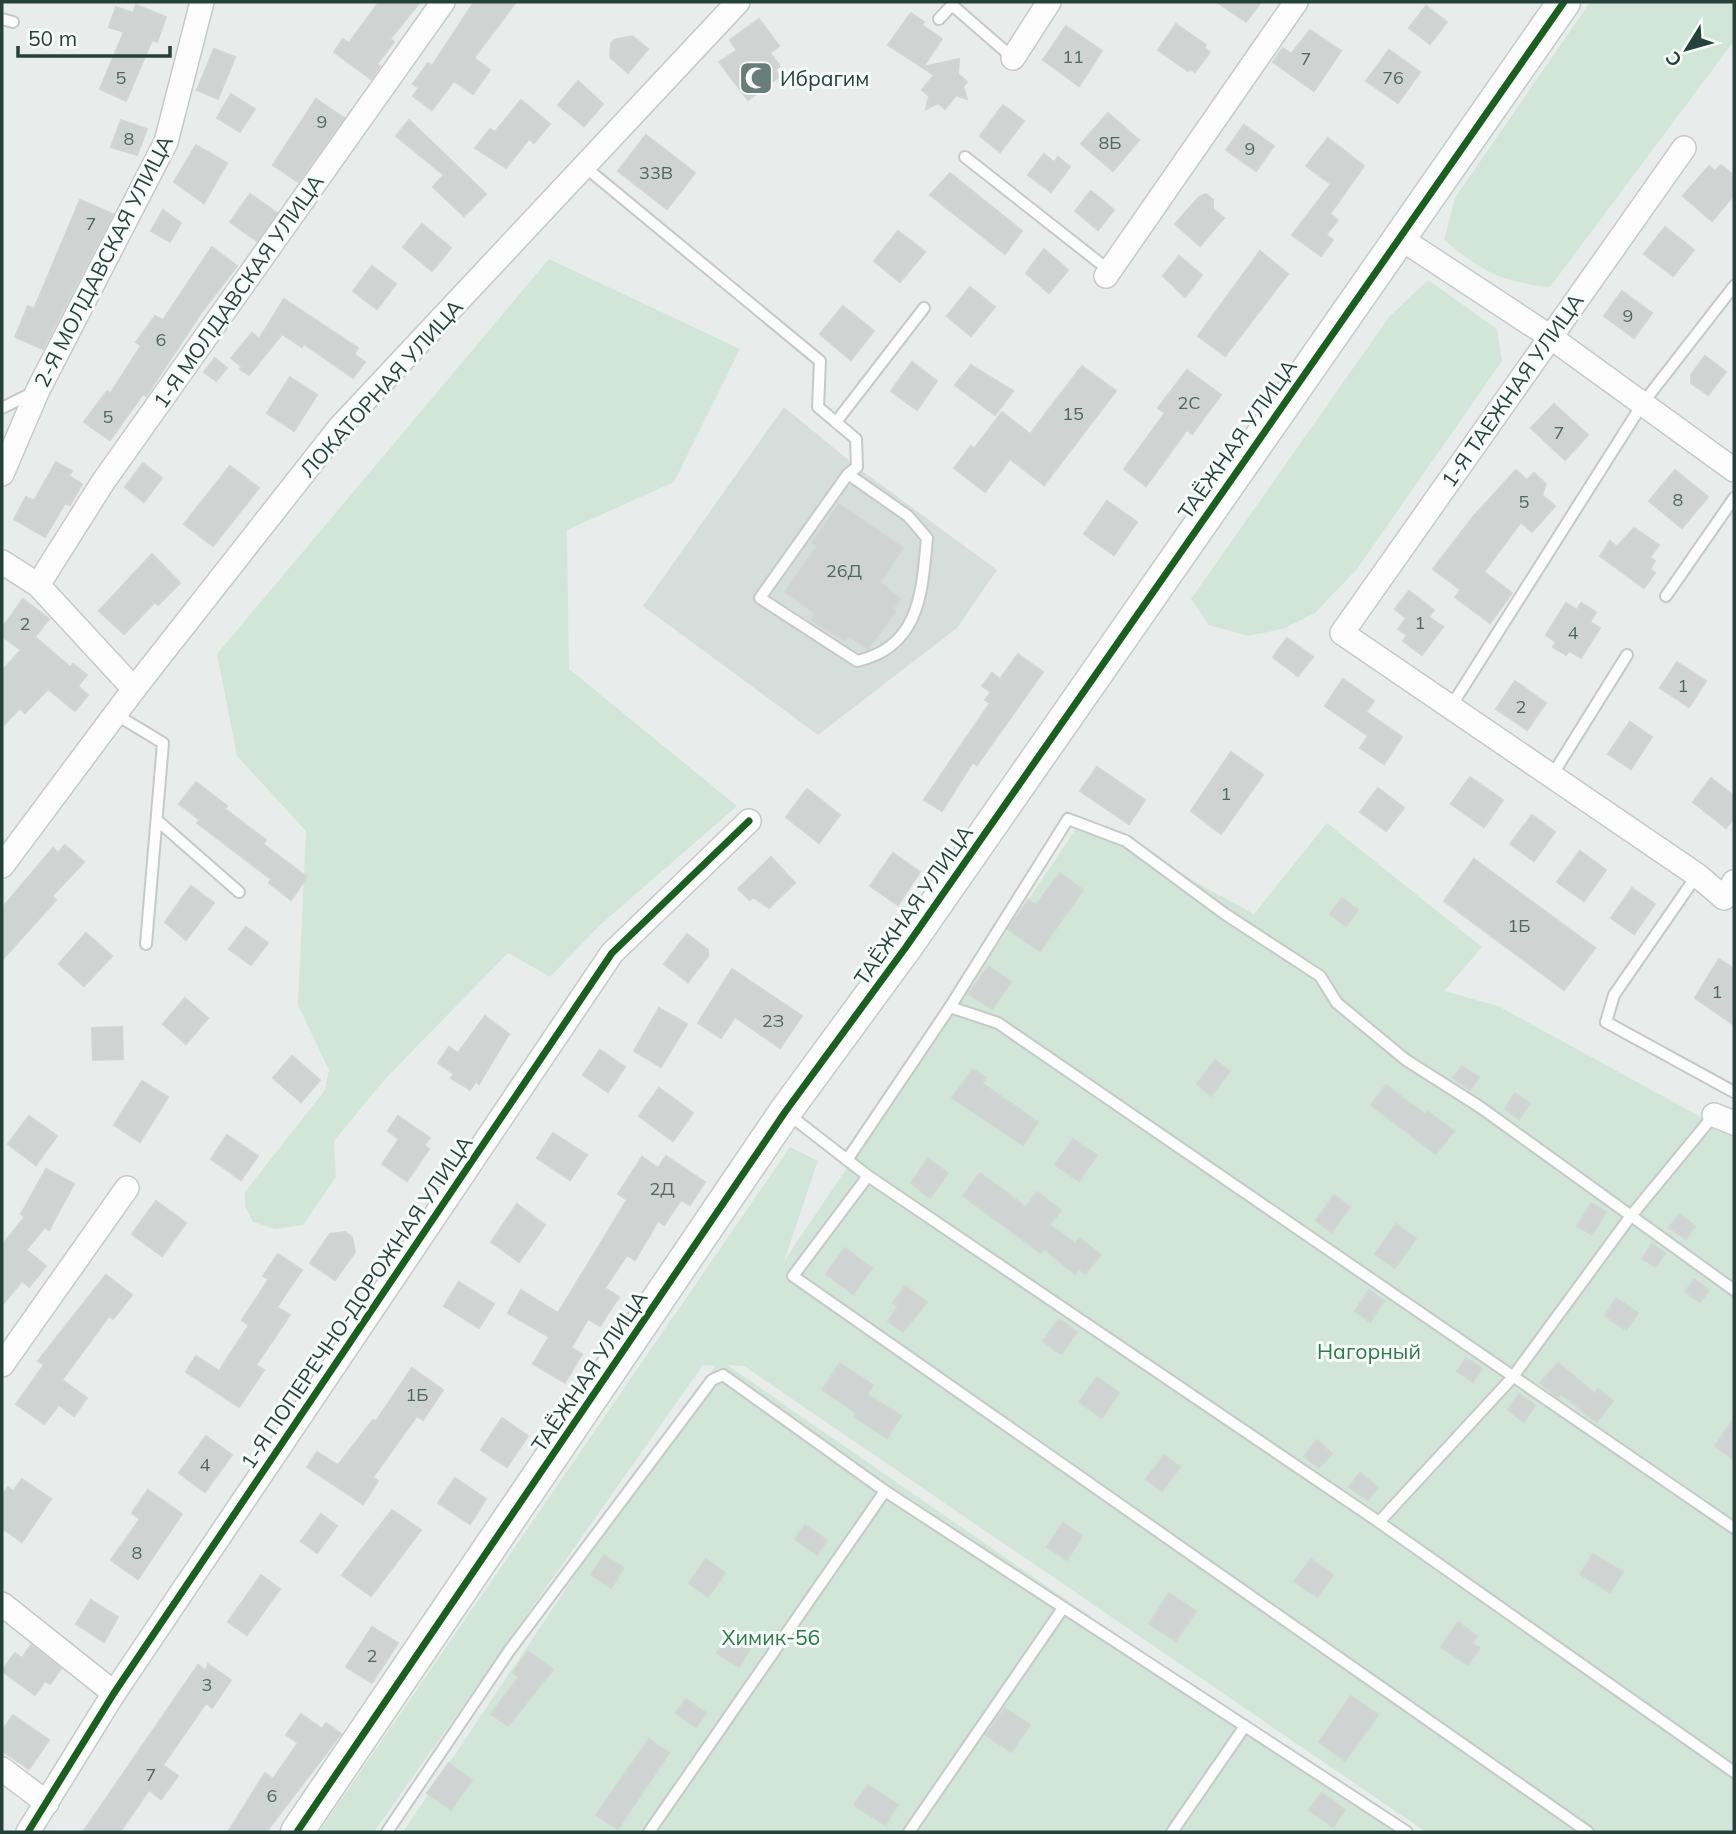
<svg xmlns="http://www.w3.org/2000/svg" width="1736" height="1834" viewBox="0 0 1736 1834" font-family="Mulish,sans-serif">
<rect width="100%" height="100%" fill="#e8edeb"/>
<!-- built -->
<path fill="#d6dedb" d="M784,407L857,467L997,570L957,628L818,735L643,606Z"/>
<!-- green -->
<g fill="#d1e6d8">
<path d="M1590,2H1734V41L1550,287C1502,283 1480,270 1444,240L1455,198Z"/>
<path d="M549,259L740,349L674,482L567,530L569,669L737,806L599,926L550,977L508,953L385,1079L334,1141L336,1177L303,1225L275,1229L253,1222L245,1206V1192L325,1090L329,1070L298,1005L306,831L237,756L217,654Z"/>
<path d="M1428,280L1497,329L1502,361L1357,569L1315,613L1283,629L1248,636L1209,625L1191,599L1389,317Z"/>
<path d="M1082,820L1254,914L1327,823L1482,947L1444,991L1498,1006L1734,1135V1832H1426L744,1366L727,1365L1402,1832H403L715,1366L703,1365L374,1832H319L790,1147L818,1161L784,1261Z"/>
</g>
<!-- building -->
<g fill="#cfd4d2" stroke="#d1d6d4" stroke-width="2">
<path d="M379,2H420L390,39L394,42L377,64L380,66L371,79L334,52L343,39L349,43Z"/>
<path d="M474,2H516L474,58L490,70L473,94L454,81L432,110L413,96L419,88L413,84L428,63L432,66Z"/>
<path d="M1217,2H1261L1246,22Z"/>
<path d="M136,5L166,17L157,42L152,40L126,101L100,89L124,32L109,27L116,7L133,13Z"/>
<path d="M1426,6L1447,22L1430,44L1409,28Z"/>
<path d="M911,13L924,22L922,25L942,39L923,67L959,59L958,74L967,82L963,86L967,99L956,95L945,109L938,103L926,109L929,96L922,90L934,75L888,45Z"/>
<path d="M759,19L779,46L770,53L780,66L775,70L780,76L748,100L719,62L737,50L730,40Z"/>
<path d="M1176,24L1206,45L1204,48L1210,52L1195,72L1190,69L1188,71L1158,50Z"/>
<path d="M1066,26L1102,51L1079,86L1043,60Z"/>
<path d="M1310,30L1341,51L1314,91L1273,62L1283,48L1291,54Z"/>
<path d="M632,36L648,49L628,73L610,57L611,44L614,40Z"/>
<path d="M214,49L235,57L218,99L197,90Z"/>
<path d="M1389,50L1420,72L1398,103L1366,81Z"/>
<path d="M578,81L603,104L584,126L558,105Z"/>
<path d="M231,94L255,109L240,132L217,118Z"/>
<path d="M316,99L344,118L298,182L273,165Z"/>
<path d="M521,100L550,124L534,143L529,139L506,168L475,148L490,129L495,132Z"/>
<path d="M1003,105L1024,121L1000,152L980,136Z"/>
<path d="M1108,113L1139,140L1113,171L1081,144Z"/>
<path d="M121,120L147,129L137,155L111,147Z"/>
<path d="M409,120L486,194L464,216L433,187L444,175L396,136Z"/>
<path d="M1244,125L1274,146L1256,171L1226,150Z"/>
<path d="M646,135L695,173L667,209L618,171Z"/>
<path d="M1328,138L1364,166L1330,214L1338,220L1326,235L1333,240L1321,256L1292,235L1331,184L1306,166Z"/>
<path d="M196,145L227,163L204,203L174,182Z"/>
<path d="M1044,154L1054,162L1058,157L1070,167L1051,192L1028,175Z"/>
<path d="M1721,165L1734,176V195L1712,221L1683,196L1709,166L1715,171Z"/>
<path d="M950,173L1022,231L1005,254L930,195Z"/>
<path d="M1091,191L1114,210L1098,230L1075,211Z"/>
<path d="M250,194L277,213L257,241L230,222Z"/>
<path d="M1206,194L1213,200V209L1224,218L1200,246L1175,224L1199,197Z"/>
<path d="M80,200L113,214L43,349L15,337L28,306L34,309Z"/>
<path d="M163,210L181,223L170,242L151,231Z"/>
<path d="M422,224L451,248L432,271L403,247Z"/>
<path d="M1665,227L1694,250L1673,276L1644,254Z"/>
<path d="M898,231L925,252L900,282L874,261Z"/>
<path d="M212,247L237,266L201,313L146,396L143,394L110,440L84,422L107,391L110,394L141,346L136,342L155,316L163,320Z"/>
<path d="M1044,249L1068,270L1049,293L1026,273Z"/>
<path d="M1260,251L1288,274L1225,356L1198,336Z"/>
<path d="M1179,256L1202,275L1185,297L1163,276Z"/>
<path d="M372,266L396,284L377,309L353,291Z"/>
<path d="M970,287L995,307L971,336L947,316Z"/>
<path d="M1622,291L1652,313L1634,338L1604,316Z"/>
<path d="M284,299L358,348L354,354L365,362L353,378L304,344L302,347L282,334L249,375L240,369L242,367L231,358L252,333L259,339Z"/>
<path d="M843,306L874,331L851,360L820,334Z"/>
<path d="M1705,356L1726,372L1708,395L1691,383V375Z"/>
<path d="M215,358L227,368L216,381L204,372Z"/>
<path d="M912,362L937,381L917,410L891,391Z"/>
<path d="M971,365L1013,391L995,415L955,385Z"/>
<path d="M1082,366L1116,391L1044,485L1010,459L985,492L954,468L971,446L974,449L1002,412L1030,434Z"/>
<path d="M1187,370L1221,395L1192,434L1187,430L1146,486L1124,469L1165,413L1158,408Z"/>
<path d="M290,377L317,395L294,431L267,413Z"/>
<path d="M1554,404L1588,435L1565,460L1531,428Z"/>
<path d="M56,462L72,471L69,476L82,484L70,505L65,503L45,537L14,519L26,497L34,501Z"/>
<path d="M143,463L162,478L144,502L125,487Z"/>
<path d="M230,466L259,488L213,546L184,524Z"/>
<path d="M1516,470L1527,480L1534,473L1546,484L1542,495L1555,506L1532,532L1521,522L1484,572L1512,593L1490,623L1455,597L1461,590L1433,569L1473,517Z"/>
<path d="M1675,470L1708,497L1682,528L1649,501Z"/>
<path d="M1107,501L1137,522L1114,555L1084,534Z"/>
<path d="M839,504L903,548L880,582L900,599L893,609L896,611L868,649L849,636L845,641L811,620L816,614L785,592L817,546L812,543Z"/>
<path d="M1634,528L1659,545L1650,557L1655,561L1650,569L1655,573L1644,588L1600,556L1610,541L1617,547Z"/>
<path d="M152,554L180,583L158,605L155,602L124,634L99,611Z"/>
<path d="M1409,591L1434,610L1429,617L1443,627L1422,655L1403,641L1407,635L1398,629L1406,618L1395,609Z"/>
<path d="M23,599L49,619L35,637L70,667L73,664L87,675L78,686L88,695L75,711L48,689L25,713L20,708L2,727V671L21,650L2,636V628Z"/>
<path d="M1566,603L1577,610L1581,603L1596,612L1590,622L1600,628L1581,658L1569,651L1566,655L1553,647L1556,642L1546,635Z"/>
<path d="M1287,638L1313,657L1298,676L1273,657Z"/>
<path d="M1018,654L1043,672L977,765L973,762L942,811L924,800L990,703L985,700L991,692L982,686L992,673L1000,679Z"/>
<path d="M1677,662L1706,681L1689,707L1660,688Z"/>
<path d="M1343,679L1374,701L1366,712L1402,737L1384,764L1360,748L1368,736L1325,706Z"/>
<path d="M1515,681L1546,703L1527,730L1496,709Z"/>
<path d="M1630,722L1652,737L1631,769L1608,754Z"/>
<path d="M1231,752L1263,775L1221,834L1191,811Z"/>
<path d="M1097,767L1145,800L1129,824L1080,791Z"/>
<path d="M1470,777L1503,800L1484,827L1451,804Z"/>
<path d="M1711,778L1734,796V818L1726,828L1693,802Z"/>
<path d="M196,782L227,806L225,809L266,840L263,844L307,877L291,900L269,883L271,879L197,823L200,820L179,804Z"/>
<path d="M1378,788L1404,808L1386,831L1360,812Z"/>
<path d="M807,789L840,815L819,843L786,817Z"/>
<path d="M1532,815L1555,832L1534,861L1510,844Z"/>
<path d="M65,845L84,862L52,896L56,900L2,960V908L53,848L58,853Z"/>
<path d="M1580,851L1606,870L1584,901L1557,882Z"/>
<path d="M893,853L920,872L898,905L870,886Z"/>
<path d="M771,857L795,883L769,908L753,897L750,900L738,889Z"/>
<path d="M1474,859L1595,948L1564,990L1444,901Z"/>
<path d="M1060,873L1083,890L1040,951L1008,929L1028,900L1036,905Z"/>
<path d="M191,886L214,903L186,940L165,922Z"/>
<path d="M1632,888L1655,904L1634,934L1611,918Z"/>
<path d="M1342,898L1358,910L1346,926L1330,914Z"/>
<path d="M246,927L268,943L251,965L229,949Z"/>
<path d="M86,933L112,956L84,986L59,964Z"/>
<path d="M687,934L708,950V956L688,982L664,964Z"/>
<path d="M1719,959L1734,969V1025L1695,998Z"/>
<path d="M989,966L1011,982L992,1009L969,994Z"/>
<path d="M732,969L802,1016L780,1048L735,1017L721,1038L698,1023Z"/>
<path d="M185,998L208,1018L186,1044L163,1024Z"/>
<path d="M659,1008L687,1024L661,1067L634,1051Z"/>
<path d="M485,1016L509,1034L479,1084L476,1081L470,1090L451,1078L454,1074L438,1063L449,1047L458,1053Z"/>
<path d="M122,1027L123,1059L93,1060L92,1028Z"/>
<path d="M600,1050L625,1067L608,1092L583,1075Z"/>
<path d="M292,1056L320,1080L301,1102L273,1078Z"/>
<path d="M1215,1060L1230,1071L1211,1096L1197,1084Z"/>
<path d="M1462,1066L1479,1077L1470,1090L1453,1078Z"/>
<path d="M973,1069L986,1078L982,1083L1038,1122L1023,1145L952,1098Z"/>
<path d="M142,1081L168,1097L140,1142L114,1125Z"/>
<path d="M1386,1085L1426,1115L1428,1112L1454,1131L1436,1154L1371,1105Z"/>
<path d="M659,1088L693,1113L673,1141L639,1116Z"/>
<path d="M1515,1093L1530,1103L1519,1119L1505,1109Z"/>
<path d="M29,1116L57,1136L36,1165L8,1144Z"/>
<path d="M398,1116L430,1138L424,1145L429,1149L407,1181L382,1164L399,1139L388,1131Z"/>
<path d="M553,1133L587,1155L570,1180L537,1158Z"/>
<path d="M227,1135L258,1156L241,1180L211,1159Z"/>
<path d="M1073,1139L1097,1155L1079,1181L1055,1165Z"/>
<path d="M666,1156L705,1182L690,1205L681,1200L664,1225L658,1221L635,1260L627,1255L605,1288L619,1297L600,1326L588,1319L571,1348L582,1354L565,1383L533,1364L549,1337L508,1313L521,1290L558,1313L627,1200L618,1194L642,1157L658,1168Z"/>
<path d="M928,1159L948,1173L930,1198L911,1183Z"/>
<path d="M46,1169L74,1184L49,1230L45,1227L26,1250L46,1266L29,1287L22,1281L2,1305V1245L25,1217L21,1214Z"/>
<path d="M980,1173L1026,1207L1037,1192L1061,1210L1050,1225L1075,1243L1079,1238L1101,1255L1085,1274L1079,1269L1075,1274L1044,1249L1041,1253L963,1196Z"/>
<path d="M1334,1195L1350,1207L1332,1232L1316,1221Z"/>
<path d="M156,1201L186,1223L162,1256L132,1234Z"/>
<path d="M1591,1203L1606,1212L1592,1235L1577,1226Z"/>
<path d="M517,1204L545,1225L519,1262L491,1242Z"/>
<path d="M1679,1214L1695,1226L1686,1239L1669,1228Z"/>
<path d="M1396,1224L1416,1238L1395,1268L1375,1254Z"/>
<path d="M345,1232L352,1237L355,1252L335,1280L310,1263L330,1234Z"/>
<path d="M1652,1244L1665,1253L1656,1267L1642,1259Z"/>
<path d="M845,1248L872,1268L853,1294L826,1274Z"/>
<path d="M278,1254L302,1270L277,1307L290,1315L256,1365L264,1370L239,1407L186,1372L196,1356L219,1371L249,1325L242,1320L269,1279L263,1276Z"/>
<path d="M106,1275L132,1295L113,1319L109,1316L62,1380L87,1398L74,1416L59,1405L44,1424L16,1404L44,1365L38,1361Z"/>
<path d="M1694,1279L1709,1290L1700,1302L1685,1292Z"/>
<path d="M459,1282L494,1304L479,1328L444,1306Z"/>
<path d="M905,1286L927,1302L903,1332L888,1321L898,1306L893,1303Z"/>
<path d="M1369,1290L1384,1301L1370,1322L1355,1311Z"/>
<path d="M1616,1298L1638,1313L1626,1330L1605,1316Z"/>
<path d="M1059,1319L1077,1332L1061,1354L1043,1341Z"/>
<path d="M1466,1358L1482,1368L1473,1382L1457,1371Z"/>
<path d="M840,1363L873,1385L867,1394L901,1416L887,1438L854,1417L856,1413L822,1390Z"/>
<path d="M1558,1363L1595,1394L1598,1389L1613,1401L1597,1422L1561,1394L1558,1398L1540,1383Z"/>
<path d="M412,1368L443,1390L423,1420L417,1416L373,1477L378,1481L363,1504L307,1467L317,1452L338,1465L373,1420L376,1421Z"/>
<path d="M1097,1377L1119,1393L1102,1418L1079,1402Z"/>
<path d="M1519,1394L1535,1405L1524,1422L1508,1410Z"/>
<path d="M502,1418L528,1436L507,1467L481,1450Z"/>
<path d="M1734,1419V1460L1715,1446Z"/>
<path d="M206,1436L232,1455L205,1492L179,1473Z"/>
<path d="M1317,1440L1332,1454L1319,1468L1304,1456Z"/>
<path d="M1164,1455L1180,1467L1162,1491L1146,1479Z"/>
<path d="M1360,1473L1378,1487L1368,1500L1349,1487Z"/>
<path d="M455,1478L486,1499L470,1524L438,1503Z"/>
<path d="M22,1479L51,1499L22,1542L2,1528V1496L8,1487L13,1491Z"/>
<path d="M148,1490L182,1514L138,1579L111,1560L140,1519L132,1513Z"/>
<path d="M392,1510L421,1530L371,1596L342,1575Z"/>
<path d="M321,1514L337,1526L317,1553L301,1541Z"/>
<path d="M1063,1523L1082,1536L1067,1560L1047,1547Z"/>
<path d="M805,1525L827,1540L817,1555L795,1539Z"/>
<path d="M1593,1554L1623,1572L1610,1593L1580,1574Z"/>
<path d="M604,1555L624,1568L611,1588L591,1575Z"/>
<path d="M706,1559L725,1573L708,1597L689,1583Z"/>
<path d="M1311,1559L1333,1575L1317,1597L1294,1581Z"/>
<path d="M261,1575L280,1589L247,1635L228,1622Z"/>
<path d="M1169,1593L1196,1611L1176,1641L1149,1624Z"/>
<path d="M91,1600L118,1617L104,1642L76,1624Z"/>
<path d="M1458,1622L1477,1636L1472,1643L1480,1648L1468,1665L1441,1647Z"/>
<path d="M372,1627L398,1643L372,1683L346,1667Z"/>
<path d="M728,1635L750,1649L739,1667L717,1653Z"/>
<path d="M31,1645L61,1669L50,1684L45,1681L35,1695L2,1671L15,1653L22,1658Z"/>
<path d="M528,1651L553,1670L508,1726L491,1714L519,1677L513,1673Z"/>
<path d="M208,1664L231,1680L212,1708L206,1703L163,1765L178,1776L161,1799L149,1790L120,1832H83L198,1665L206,1671Z"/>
<path d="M1351,1696L1378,1715L1345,1761L1319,1742Z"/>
<path d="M686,1699L706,1713L696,1727L676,1713Z"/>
<path d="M1005,1708L1030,1725L1011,1752L986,1735Z"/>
<path d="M301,1714L322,1729L326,1723L341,1734L266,1832H228L265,1773L273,1779L298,1743L286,1735Z"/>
<path d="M13,1715L49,1740L29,1769L2,1751V1731Z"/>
<path d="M649,1739L669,1753L618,1829L596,1815Z"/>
<path d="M449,1763L472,1780L451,1810L427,1793Z"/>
<path d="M868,1785L898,1805L885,1825L854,1805Z"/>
<path d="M1322,1793L1345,1810L1333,1827L1309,1810Z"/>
</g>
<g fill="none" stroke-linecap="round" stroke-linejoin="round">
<!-- lane casing -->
<g stroke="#c5cac8" stroke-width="14">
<g id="lane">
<path d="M2,19L13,22"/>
<path d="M939,19L952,5L1013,58"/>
<path d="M965,157L1110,271"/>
<path d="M585,167L820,361L818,407L856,439L857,467L848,474L908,516L927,538C922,592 920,647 857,661L760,598L848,474"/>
<path d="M2,408L34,392"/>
<path d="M836,422L924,308"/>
<path d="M1666,596L1734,498"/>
<path d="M1450,708L1643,403L1734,286"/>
<path d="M115,714L163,743L146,944"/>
<path d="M1551,777L1627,655"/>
<path d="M159,822L239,892"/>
<path d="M1697,875L1614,995L1606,1022L1734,1092"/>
<path d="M950,1007L1068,819L1126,841L1225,914L1320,976L1337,1003L1406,1060L1480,1107L1734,1290"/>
<path d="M788,1114L868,1176L793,1276L1588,1832"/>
<path d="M847,1160L950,1007L998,1023L1734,1528"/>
<path d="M868,1176L1379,1522L1734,1772"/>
<path d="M1379,1522L1512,1378L1630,1217L1714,1115"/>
<path d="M387,1832L509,1651L712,1380L723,1375L885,1491L1407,1832"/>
<path d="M649,1832L885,1491"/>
<path d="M909,1832L1063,1608"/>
<path d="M1172,1832L1245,1726"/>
</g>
</g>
<!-- street casing -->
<g stroke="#c5cac8" stroke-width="26">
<g id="street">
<path d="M1013,58L1049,2"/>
<path d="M1684,148L1342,633L1697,875L1724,898L1734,882"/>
<path d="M1400,238L1549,336L1734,470"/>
<path d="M1106,276L1296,2"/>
<path d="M2,474L38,390L166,142L202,2"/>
<path d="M2,562L38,585L134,689"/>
<path d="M38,585L103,482L443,2"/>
<path d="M2,866L134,689L339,428L738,2"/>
<path d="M1714,1115L1734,1123"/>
<path d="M2,1365L127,1188"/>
<path d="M2,1604L114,1693"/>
<path d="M2,1769L47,1803"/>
<path d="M28,1832L114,1693L612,953L749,821"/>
</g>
</g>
<!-- secondary casing -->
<g stroke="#c3cbc8" stroke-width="35">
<path id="secondary" d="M297,1832L785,1112L906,947L1564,2"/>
</g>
<!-- lane -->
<use href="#lane" stroke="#fcfcfc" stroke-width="10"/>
<!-- street -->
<use href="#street" stroke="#fcfcfc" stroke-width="23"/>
<!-- secondary -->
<use href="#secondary" stroke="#fcfcfc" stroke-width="32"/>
<!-- cycleway casing -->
<g stroke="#f7fbf9" stroke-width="11">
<g id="cycleway">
<path d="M28,1832L114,1693L612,953L749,821"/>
<path d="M297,1832L785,1112L906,947L1564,2"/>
</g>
</g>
<!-- cycleway -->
<use href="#cycleway" stroke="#1b5e20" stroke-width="7"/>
</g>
<!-- icons -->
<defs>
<g id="mosque-square" transform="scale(1.75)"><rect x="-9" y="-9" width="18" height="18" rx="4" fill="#697e78" stroke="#f7fbf9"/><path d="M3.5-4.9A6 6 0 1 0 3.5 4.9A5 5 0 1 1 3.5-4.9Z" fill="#fff"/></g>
</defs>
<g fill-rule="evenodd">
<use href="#mosque-square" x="756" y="78"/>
</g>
<g text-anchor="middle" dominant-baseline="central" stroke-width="6" stroke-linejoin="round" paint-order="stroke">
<!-- number labels -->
<g font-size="18" fill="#506761">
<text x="1073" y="56">11</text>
<text x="1306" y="58">7</text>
<text x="121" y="77">5</text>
<text x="1393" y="77">76</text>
<text x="322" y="121">9</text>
<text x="129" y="138">8</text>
<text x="1110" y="142">8Б</text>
<text x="1250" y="148">9</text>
<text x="656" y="172">33В</text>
<text x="91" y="223">7</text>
<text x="1628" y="315">9</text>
<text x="161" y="339">6</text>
<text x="1189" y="402">2С</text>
<text x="1073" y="413">15</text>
<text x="108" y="416">5</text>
<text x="1559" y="432">7</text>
<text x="1678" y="499">8</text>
<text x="1524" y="501">5</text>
<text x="844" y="570">26Д</text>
<text x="1420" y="622">1</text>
<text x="25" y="623">2</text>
<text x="1573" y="632">4</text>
<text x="1683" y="685">1</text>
<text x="1521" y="706">2</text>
<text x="1226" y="793">1</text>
<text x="1519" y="925">1Б</text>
<text x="1717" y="991">1</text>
<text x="773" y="1020">2З</text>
<text x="662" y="1188">2Д</text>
<text x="417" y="1394">1Б</text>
<text x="205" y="1464">4</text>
<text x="137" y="1552">8</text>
<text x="372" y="1655">2</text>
<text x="207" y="1684">3</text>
<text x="151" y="1774">7</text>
<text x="272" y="1795">6</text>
</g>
<!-- poi labels -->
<g font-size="21" fill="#24423a" stroke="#f7fbf9" text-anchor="start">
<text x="780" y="78">Ибрагим</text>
</g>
<!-- street labels -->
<g font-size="21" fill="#24423a" stroke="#f7fbf9">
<text transform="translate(103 261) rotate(-63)">2-Я МОЛДАВСКАЯ УЛИЦА</text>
<text transform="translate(238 291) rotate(-55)">1-Я МОЛДАВСКАЯ УЛИЦА</text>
<text transform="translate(381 388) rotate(-48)">ЛОКАТОРНАЯ УЛИЦА</text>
<text transform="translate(1512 390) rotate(-55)">1-Я ТАЕЖНАЯ УЛИЦА</text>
<text transform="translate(1237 439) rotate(-55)">ТАЁЖНАЯ УЛИЦА</text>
<text transform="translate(913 905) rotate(-55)">ТАЁЖНАЯ УЛИЦА</text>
<text transform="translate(356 1302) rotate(-56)">1-Я ПОПЕРЕЧНО-ДОРОЖНАЯ УЛИЦА</text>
<text transform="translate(589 1371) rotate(-56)">ТАЁЖНАЯ УЛИЦА</text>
</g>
<!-- park labels -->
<g font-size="21" fill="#2d7a4b" stroke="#f7fbf9">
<text x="1369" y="1351">Нагорный</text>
<text x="771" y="1637">Химик-56</text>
</g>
</g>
<!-- border -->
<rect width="1736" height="1834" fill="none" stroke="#24423a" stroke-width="7"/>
<!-- north arrow -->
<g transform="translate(1687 49) rotate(233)" stroke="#f7fbf9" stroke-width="5" paint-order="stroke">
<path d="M0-5L12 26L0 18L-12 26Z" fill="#24423a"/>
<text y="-10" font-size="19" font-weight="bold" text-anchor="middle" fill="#24423a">С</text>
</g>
<!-- scale -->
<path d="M18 46v10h152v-10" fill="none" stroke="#24423a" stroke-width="3.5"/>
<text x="28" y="46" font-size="21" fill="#24423a" stroke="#f7fbf9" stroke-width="5" paint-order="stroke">50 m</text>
</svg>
